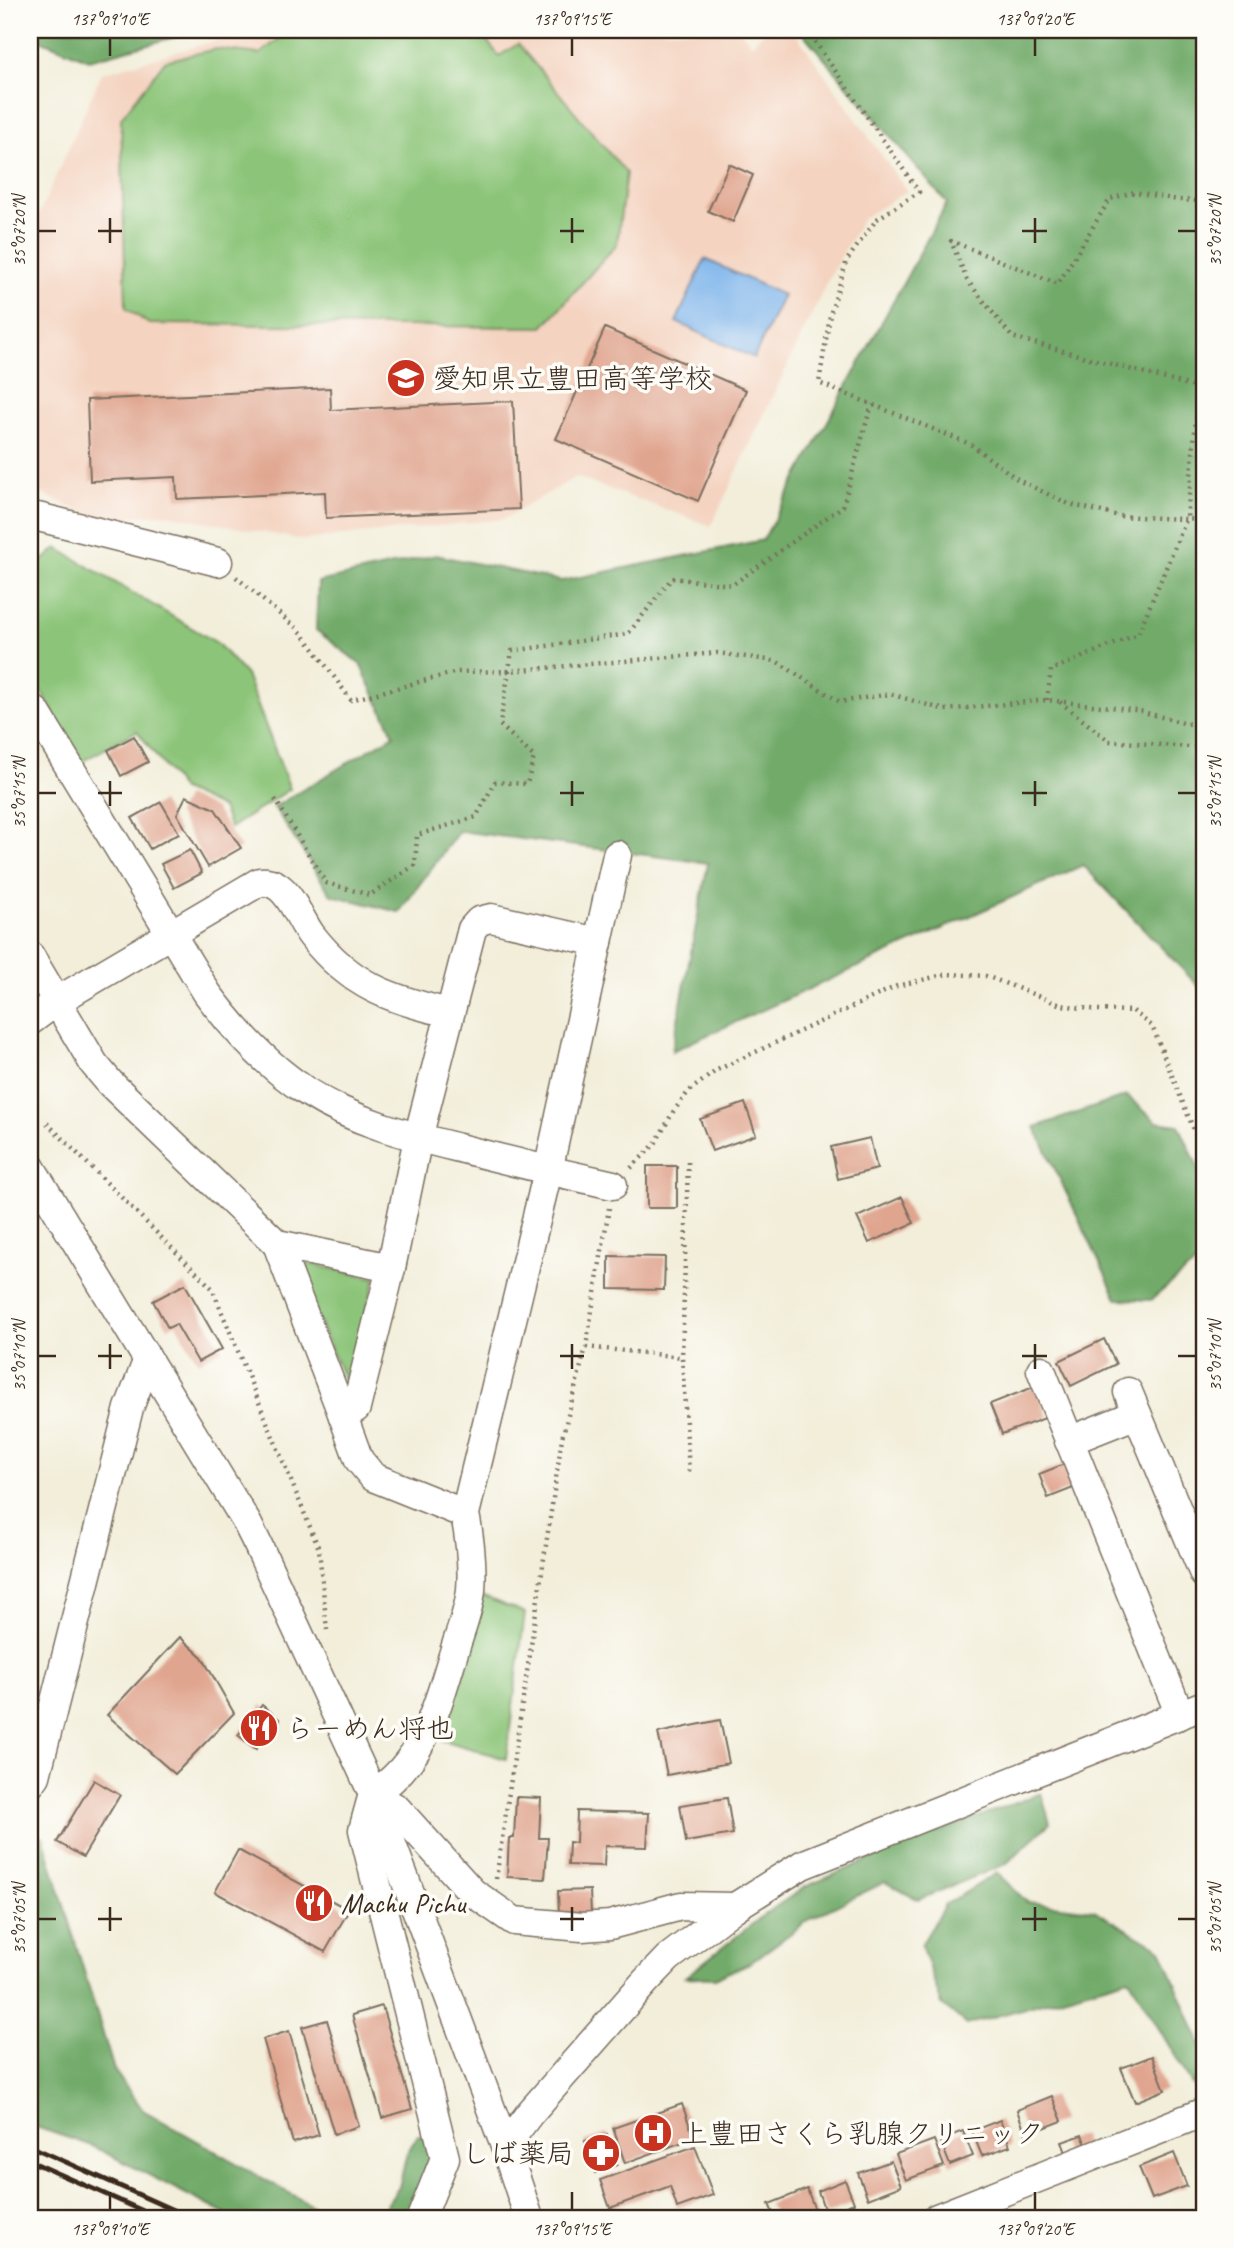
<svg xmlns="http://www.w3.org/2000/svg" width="1234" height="2248" viewBox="0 0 1234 2248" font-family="Caveat,'Klee One',sans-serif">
<rect width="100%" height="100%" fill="#fdfcf7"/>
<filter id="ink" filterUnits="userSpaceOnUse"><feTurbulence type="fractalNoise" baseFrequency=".0143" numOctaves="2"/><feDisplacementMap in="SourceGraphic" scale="14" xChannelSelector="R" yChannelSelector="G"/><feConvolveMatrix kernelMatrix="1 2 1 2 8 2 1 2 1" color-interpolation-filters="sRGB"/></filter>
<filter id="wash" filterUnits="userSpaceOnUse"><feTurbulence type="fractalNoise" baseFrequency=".00686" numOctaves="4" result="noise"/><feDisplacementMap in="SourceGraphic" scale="28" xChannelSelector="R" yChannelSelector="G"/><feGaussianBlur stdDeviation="1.57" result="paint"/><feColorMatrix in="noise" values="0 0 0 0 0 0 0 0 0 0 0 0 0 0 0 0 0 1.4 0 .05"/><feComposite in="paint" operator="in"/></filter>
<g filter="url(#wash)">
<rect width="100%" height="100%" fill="#f2eeda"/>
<!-- built -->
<path fill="#f4d3c0" d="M253,30H740L751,44L767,30H793L907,191L863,218L829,278L711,526L576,477L504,519L303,540L166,514L96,519L30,488V234L102,73Z"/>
<!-- green -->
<g fill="#8cc579" stroke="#64784c" stroke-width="2">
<path d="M290,30H478L499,56L518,44L626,173L617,244L543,327L149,324L126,308L121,118L165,61L216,49L260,54Z"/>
<path d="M57,548L217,643L246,675L290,789L230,828L222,808L182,790L137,731L81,762L30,671V572Z"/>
<path d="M292,1260L376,1278L345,1382Z"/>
<path d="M481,1596L525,1613L506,1759L436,1738Z"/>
</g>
<!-- forest -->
<g fill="#71aa69" stroke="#566a44" stroke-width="2">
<path d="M30,30H201L89,60L30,36Z"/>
<path d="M800,30H1204V992L1083,865L672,1051L708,863L459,831L399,912L331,895L274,807L394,735L360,664L316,630L318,582L436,555L561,581L763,540L947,203Z"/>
<path d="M1127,1096L1157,1122L1179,1125L1204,1180V1258L1186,1271L1151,1300L1117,1299L1035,1127Z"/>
<path d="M1041,1793L1050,1823L1006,1864L918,1900L885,1882L813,1917L750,1963L715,1978L685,1977L765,1914L805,1887L906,1844Z"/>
<path d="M43,1836L114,2070L143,2110L333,2218H233L92,2146L30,2125V1838Z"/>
<path d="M997,1873L1027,1902L1094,1910L1161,1949L1204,2052V2069L1193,2086L1129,1978L966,2025L942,2005L921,1945L945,1905Z"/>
<path d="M418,2135L434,2143L432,2166L412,2218H378L399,2187L407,2153Z"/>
</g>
<!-- water -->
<path fill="#7cb3eb" stroke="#5c6e84" stroke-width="2" d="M705,259L783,295L754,358L676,322Z"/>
<g id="blocks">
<!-- building -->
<g fill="#e0a58f">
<path d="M729,164L753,175L733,222L708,211Z"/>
<path d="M605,328L746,390L698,501L556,439Z"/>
<path d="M330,388L331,410L513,401L519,509L326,518L325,492L177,499L176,477L90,481L87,400Z"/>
<path d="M134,736L148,762L121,776L108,750Z"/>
<path d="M186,796L215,809L241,848L208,867L177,814Z"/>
<path d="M161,802L179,833L150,849L132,818Z"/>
<path d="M190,850L202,873L174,888L161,864Z"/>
<path d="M745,1103L756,1135L712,1151L700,1119Z"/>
<path d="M870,1138L877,1169L838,1179L831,1147Z"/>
<rect x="647" y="1166" width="30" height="42"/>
<path d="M902,1197L914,1223L869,1243L857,1217Z"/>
<path d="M609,1256L665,1257L664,1290L609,1289Z"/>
<path d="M185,1284L222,1349L198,1362L176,1324L168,1328L153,1301Z"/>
<path d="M1204,1293V1310L1199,1295Z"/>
<path d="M1104,1339L1116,1364L1071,1386L1059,1361Z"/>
<path d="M1036,1386L1048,1417L1002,1434L990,1404Z"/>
<path d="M1067,1463L1076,1487L1048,1498L1039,1474Z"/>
<path d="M180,1637L202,1657L234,1713L175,1774L107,1715Z"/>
<path d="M262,1705L280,1720L256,1749L238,1735Z"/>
<path d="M720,1720L729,1763L667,1775L658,1733Z"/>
<path d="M94,1780L120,1795L83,1857L57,1842Z"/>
<path d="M516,1797L541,1798L539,1838H548L545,1879L507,1877L509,1838H514Z"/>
<path d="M727,1798L733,1834L686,1842L680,1805Z"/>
<path d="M577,1811L649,1813L647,1847L605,1846L604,1866L568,1865L569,1842L576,1843Z"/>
<path d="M238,1850L349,1910L325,1952L215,1892Z"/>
<path d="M590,1890L591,1914L559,1915L558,1891Z"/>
<path d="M382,2006L412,2109L382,2118L352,2015Z"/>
<path d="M327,2020L359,2126L334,2134L302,2027Z"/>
<path d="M289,2031L319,2135L293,2143L263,2039Z"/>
<path d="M1152,2056L1165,2090L1135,2102L1121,2068Z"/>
<path d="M1052,2096L1062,2121L1026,2135L1017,2110Z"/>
<path d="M682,2104L694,2138L625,2163L613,2128Z"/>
<path d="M1000,2120L1010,2146L982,2156L972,2131Z"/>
<path d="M963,2131L973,2156L950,2165L940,2140Z"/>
<path d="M607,2134L617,2165L595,2173L585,2141Z"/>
<path d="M1082,2135L1088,2150L1068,2158L1062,2142Z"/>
<path d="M934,2140L944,2166L906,2180L896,2154Z"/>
<path d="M695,2146L713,2195L677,2208L670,2186L610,2208L600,2180Z"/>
<path d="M1174,2153L1187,2186L1152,2199L1139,2167Z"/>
<path d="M891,2161L901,2186L868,2199L858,2173Z"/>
<path d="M845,2180L854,2203L826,2214L818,2191Z"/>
<path d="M807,2189L818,2218H775L769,2204Z"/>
<path d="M1081,2212L1084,2218H1064Z"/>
</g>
</g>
</g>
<g filter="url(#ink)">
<use href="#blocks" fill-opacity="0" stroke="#7b6f60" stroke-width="2"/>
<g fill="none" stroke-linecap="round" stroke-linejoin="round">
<!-- minor casing -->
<g stroke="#7b6f60" stroke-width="31">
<g id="minor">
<path d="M38,517L218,562"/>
<path d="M30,708L36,712L207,993C236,1032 269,1068 309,1093C356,1123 411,1136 463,1149C513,1162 563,1174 613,1185"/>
<path d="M30,956L94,1064L110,1083L277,1244L391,1268"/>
<path d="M30,1021L57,1001L259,882C288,878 297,917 312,936C351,986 390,999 449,1013"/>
<path d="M30,1166L247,1523L258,1545L373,1794L505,2146L529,2218"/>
<path d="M277,1244L343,1416"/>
<path d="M1041,1370L1180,1715"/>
<path d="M1128,1392L1204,1574"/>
<path d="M1069,1441L1137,1414"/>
<path d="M465,1514L373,1477L359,1460L343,1416L356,1408L391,1268L418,1138L472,929L479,921L491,918L598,942"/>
<path d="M30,1784L36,1776L129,1408L148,1359"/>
<path d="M373,1794L396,1808L472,1892L514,1921L582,1927L610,1925L681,1906L735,1907"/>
<path d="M505,2146L530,2113L645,1982L668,1958L735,1907L802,1865L1204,1705"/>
<path d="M421,2218L445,2158L363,1830L373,1794C424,1762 437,1707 454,1652C460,1632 469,1611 471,1590C473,1563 470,1540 465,1514L548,1171L617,855"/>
<path d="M937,2218L1204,2112"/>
</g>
</g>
<!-- path -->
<g stroke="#7b6f60" stroke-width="4.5" stroke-dasharray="2 5" stroke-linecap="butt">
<path d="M807,30L919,192L877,219L847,260L830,315L819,383L970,444L1020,481L1069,504L1119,516L1204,520"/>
<path d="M1199,388L1012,337L967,280L951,241L1058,284L1110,199L1134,192L1178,200L1204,201"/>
<path d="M236,577L302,633L351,700L457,672L509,671L717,653L776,661L840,702L890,694L945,710L1047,700L1136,710L1187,724L1204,721"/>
<path d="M1047,700L1051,670L1138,634L1187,518L1199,388L1204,373"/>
<path d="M1060,702L1109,741L1204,748"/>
<path d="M275,799L326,883L370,895L415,865L417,835L476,817L495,782L527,784L534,757L500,725L512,651L628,634L672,578L732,585L843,506L869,413L874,405"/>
<path d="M47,1123L212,1288L319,1549L327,1630"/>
<path d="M688,1162L682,1357L689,1472"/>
<path d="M631,1168L655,1144L673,1112L689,1091L717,1070L897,986L947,974L986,976L1061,1005L1098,1010L1133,1011L1152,1026L1204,1155"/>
<path d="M586,1347L682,1357"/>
<path d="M496,1879L562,1438L586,1347L609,1208"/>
</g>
<!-- minor -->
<use href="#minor" stroke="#fff" stroke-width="28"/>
<!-- rail -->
<g stroke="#3b2a1e" stroke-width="5">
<path d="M30,2146L191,2218"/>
<path d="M30,2161L159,2218"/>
</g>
</g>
</g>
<!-- ticks -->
<path fill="none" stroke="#3b2a1e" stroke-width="2.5" d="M110,38V56M572,38V56M1035,38V56M110,218V243M572,218V243M1035,218V243M38,231H56M98,231H122M560,231H584M1022,231H1047M1178,231H1196M110,781V806M572,781V806M1035,781V806M38,793H56M98,793H122M560,793H584M1022,793H1047M1178,793H1196M110,1344V1369M572,1344V1369M1035,1344V1369M38,1356H56M98,1356H122M560,1356H584M1022,1356H1047M1178,1356H1196M110,1907V1931M572,1907V1931M1035,1907V1931M38,1919H56M98,1919H122M560,1919H584M1022,1919H1047M1178,1919H1196M110,2192V2210M572,2192V2210M1035,2192V2210"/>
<!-- icons -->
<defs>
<g id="school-disc" transform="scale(2.0125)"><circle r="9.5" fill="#c8321e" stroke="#fdfcf7"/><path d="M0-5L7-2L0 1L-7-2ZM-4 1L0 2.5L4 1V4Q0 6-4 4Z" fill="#fff"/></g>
<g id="restaurant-disc" transform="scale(2.0125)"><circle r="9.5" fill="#c8321e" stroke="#fdfcf7"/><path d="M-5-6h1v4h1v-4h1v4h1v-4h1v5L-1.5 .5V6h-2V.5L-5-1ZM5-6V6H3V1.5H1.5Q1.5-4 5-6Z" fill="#fff"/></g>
<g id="hospital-disc" transform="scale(2.0125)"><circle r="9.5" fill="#c8321e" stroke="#fdfcf7"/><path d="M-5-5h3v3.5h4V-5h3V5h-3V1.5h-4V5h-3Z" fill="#fff"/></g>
<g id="pharmacy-disc" transform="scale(2.0125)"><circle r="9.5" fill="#c8321e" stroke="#fdfcf7"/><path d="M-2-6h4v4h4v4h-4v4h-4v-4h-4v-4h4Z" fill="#fff"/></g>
</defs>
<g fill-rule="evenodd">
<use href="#school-disc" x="406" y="378"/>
<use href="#restaurant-disc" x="259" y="1728"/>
<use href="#restaurant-disc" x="314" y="1903"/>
<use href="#hospital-disc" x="653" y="2133"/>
<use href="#pharmacy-disc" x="601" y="2153"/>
</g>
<g text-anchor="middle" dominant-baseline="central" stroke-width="7" stroke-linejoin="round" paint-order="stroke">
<!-- poi labels -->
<g font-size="28" fill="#3b2a1e" stroke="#fdfcf7" text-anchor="start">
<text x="433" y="378">愛知県立豊田高等学校</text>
<text x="286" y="1728">らーめん将也</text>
<text x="341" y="1903">Machu Pichu</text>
<text x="680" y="2133">上豊田さくら乳腺クリニック</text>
<text x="574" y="2153" text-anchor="end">しば薬局</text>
</g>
</g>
<!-- margin -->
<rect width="1234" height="2248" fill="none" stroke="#fdfcf7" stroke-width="77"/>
<rect x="38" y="38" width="1158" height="2172" fill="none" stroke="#3b2a1e" stroke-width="2.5"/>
<g font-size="18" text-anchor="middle" fill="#3b2a1e">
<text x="110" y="25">137°09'10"E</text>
<text x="572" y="25">137°09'15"E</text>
<text x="1035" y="25">137°09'20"E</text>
<text transform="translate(19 231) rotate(-90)" y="6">35°07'20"N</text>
<text transform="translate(1215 231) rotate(-90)" y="6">35°07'20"N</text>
<text transform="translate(19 793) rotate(-90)" y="6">35°07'15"N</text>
<text transform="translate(1215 793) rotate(-90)" y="6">35°07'15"N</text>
<text transform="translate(19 1356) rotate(-90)" y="6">35°07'10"N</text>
<text transform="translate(1215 1356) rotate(-90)" y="6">35°07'10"N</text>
<text transform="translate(19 1919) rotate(-90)" y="6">35°07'05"N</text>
<text transform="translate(1215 1919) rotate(-90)" y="6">35°07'05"N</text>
<text x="110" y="2235">137°09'10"E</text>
<text x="572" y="2235">137°09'15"E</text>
<text x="1035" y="2235">137°09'20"E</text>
</g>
</svg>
